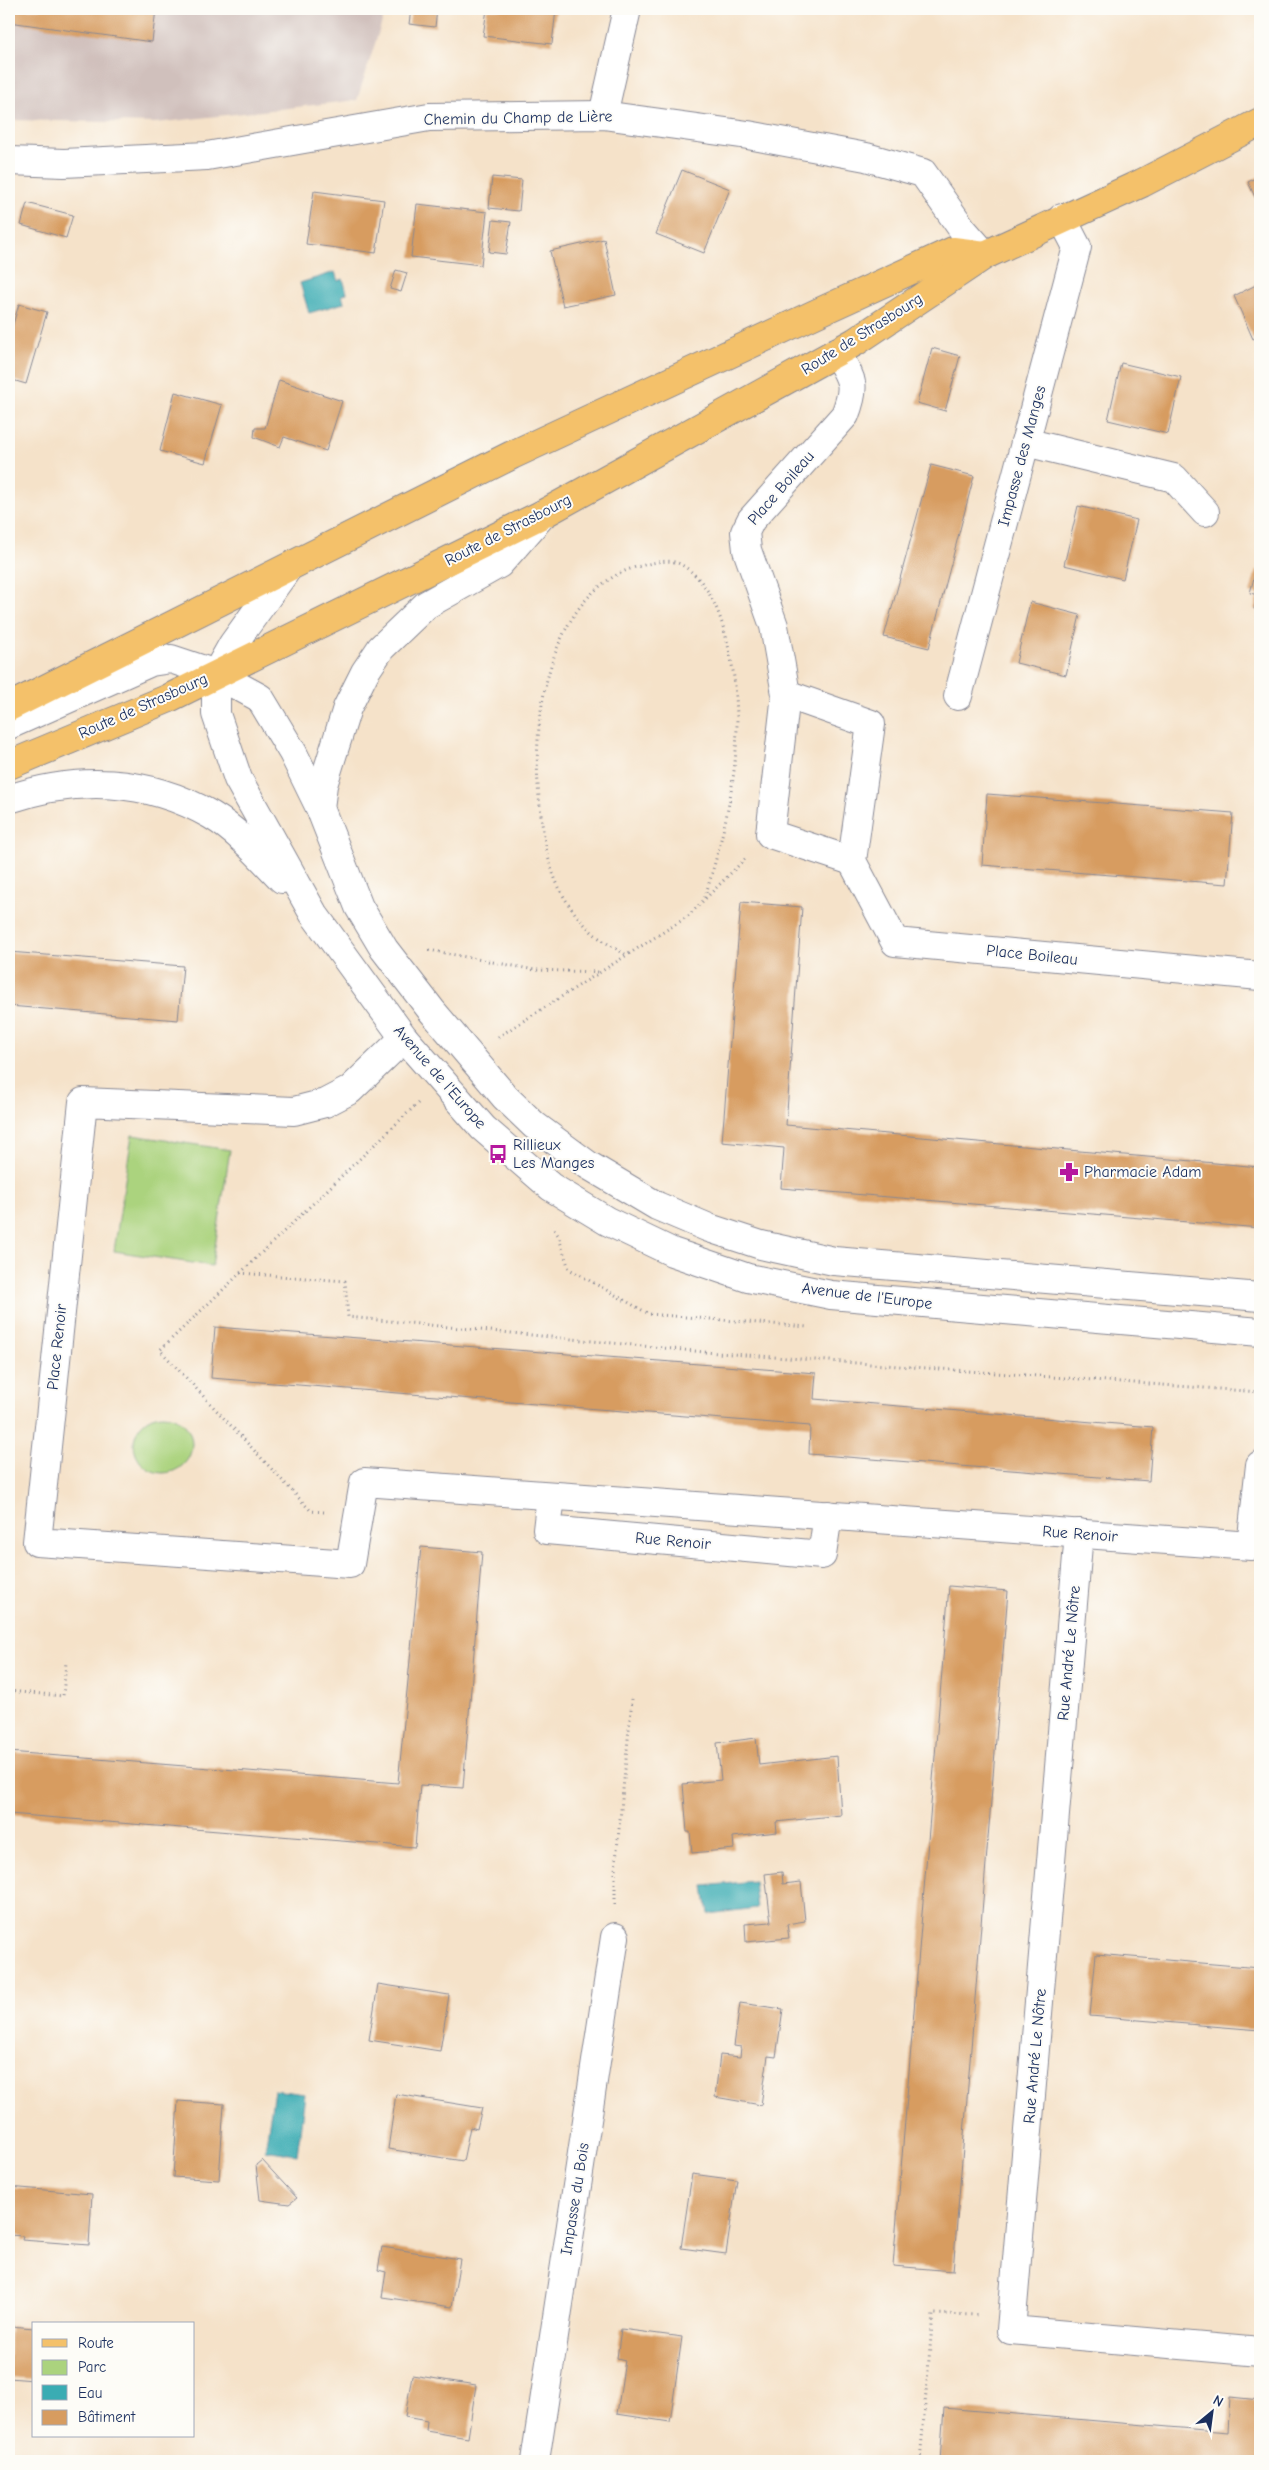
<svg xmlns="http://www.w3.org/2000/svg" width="1269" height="2470" viewBox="0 0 1269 2470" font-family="'Comic Neue',sans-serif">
<rect width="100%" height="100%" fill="#fdfcf7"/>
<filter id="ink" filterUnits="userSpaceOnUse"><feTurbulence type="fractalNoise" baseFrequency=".02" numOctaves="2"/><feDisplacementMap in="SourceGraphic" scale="10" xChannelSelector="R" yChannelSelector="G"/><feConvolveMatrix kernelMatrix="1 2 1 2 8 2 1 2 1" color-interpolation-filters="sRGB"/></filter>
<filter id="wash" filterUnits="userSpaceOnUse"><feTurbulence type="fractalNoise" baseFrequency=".0096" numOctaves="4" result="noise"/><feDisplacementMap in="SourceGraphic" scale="20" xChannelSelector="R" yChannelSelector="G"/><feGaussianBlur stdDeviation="1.12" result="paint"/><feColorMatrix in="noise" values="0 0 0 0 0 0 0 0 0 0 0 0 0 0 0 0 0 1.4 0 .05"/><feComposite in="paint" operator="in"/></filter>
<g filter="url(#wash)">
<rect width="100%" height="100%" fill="#f5e2c9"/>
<!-- industrial -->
<path fill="#d0c0bc" d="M9,9H386L357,100L156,123L9,120Z"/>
<!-- green -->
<g fill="#abd37e" stroke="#63816e">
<path d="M132,1135L230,1150L212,1266L114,1251Z"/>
<circle cx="163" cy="1444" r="29"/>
</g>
<!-- water -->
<g fill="#3aacb3" stroke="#2a6e88">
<path d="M335,272L338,281L343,279L347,293L342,295L344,303L309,313L300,283Z"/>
<path d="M754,1881L757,1908L708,1914L704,1886Z"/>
<path d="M274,2090L305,2094L297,2155L265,2150Z"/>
</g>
<g id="blocks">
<!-- building -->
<g fill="#d79c60">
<path d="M9,9H156L152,42L9,22Z"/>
<path d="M411,9H437L435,27L409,24Z"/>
<path d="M487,9H556L552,44L483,36Z"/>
<path d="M682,170L730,189L704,253L656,234Z"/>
<path d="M1260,176V208L1248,182Z"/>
<path d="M492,177L522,180L519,211L489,208Z"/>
<path d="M314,191L384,200L376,253L306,244Z"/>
<path d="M27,203L73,215L66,238L21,225Z"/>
<path d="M417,204L487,212L481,265L411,257Z"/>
<path d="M493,220L511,222L506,254L489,252Z"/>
<path d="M604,239L616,295L563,306L550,251Z"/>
<path d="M396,270L407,273L401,292L390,289Z"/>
<path d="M1260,283V336L1253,339L1234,296Z"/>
<path d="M19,304L47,312L26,384L9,379V338Z"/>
<path d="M932,348L960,356L945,411L917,403Z"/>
<path d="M1121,363L1181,377L1168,434L1108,420Z"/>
<path d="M279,380L342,401L326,451L284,437L280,447L254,437L255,428H265Z"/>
<path d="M175,392L222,405L205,463L160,451Z"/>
<path d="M931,465L974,476L929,648L884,637Z"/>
<path d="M1078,506L1137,520L1123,579L1064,565Z"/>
<path d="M1260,567V611L1254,609L1258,595L1250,593L1256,570L1259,571Z"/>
<path d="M1030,602L1080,615L1066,675L1016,663Z"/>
<path d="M987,794L1233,813L1227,884L982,865Z"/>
<path d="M741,902L802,907L786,1125L1260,1167V1228L781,1188L784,1148L722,1142Z"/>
<path d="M9,952L183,966L178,1020L9,1006Z"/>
<path d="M215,1327L816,1373L814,1399L1153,1427L1149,1481L809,1454L810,1426L211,1378Z"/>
<path d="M421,1547L482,1552L463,1788L420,1785L415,1847L9,1814V1752L398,1783Z"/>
<path d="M949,1586L1008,1591L953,2271L893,2266Z"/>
<path d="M756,1738L759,1765L837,1756L841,1815L776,1822L777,1832L733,1837L734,1849L692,1853L690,1832H687L683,1784L721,1780L717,1743Z"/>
<path d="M782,1872L783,1884L801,1882L805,1921L787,1924L789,1938L746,1942L745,1924L771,1922L765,1874Z"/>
<path d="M1096,1954L1260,1968V2030L1090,2016Z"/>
<path d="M378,1984L449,1995L440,2051L369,2040Z"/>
<path d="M740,2003L783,2009L776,2057L768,2056L761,2105L715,2097L720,2055L740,2057L741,2047L734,2046Z"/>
<path d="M396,2094L482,2108L477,2129L470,2127L463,2161L388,2149Z"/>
<path d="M178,2101L224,2104L219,2180L173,2177Z"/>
<path d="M262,2160L297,2198L289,2204L260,2200L256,2165Z"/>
<path d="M692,2174L737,2180L726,2254L681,2248Z"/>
<path d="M9,2187L92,2194L89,2245L22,2240L23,2236L9,2235Z"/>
<path d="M382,2247L460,2259L452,2307L382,2297L386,2272L378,2270Z"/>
<path d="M10,2326L34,2328V2380L9,2378Z"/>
<path d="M621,2329L682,2337L670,2422L617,2414L625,2360L617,2358Z"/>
<path d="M412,2375L476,2385L468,2438L426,2431L427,2421L405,2417Z"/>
<path d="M1230,2397L1260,2400V2461H940L944,2408L1228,2432Z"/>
</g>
</g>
</g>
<g filter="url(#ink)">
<use href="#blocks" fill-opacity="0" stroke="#888894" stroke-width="1"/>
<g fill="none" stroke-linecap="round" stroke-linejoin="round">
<!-- minor casing -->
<g stroke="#888894" stroke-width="30">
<g id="minor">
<path d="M603,115L627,9"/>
<path d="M9,161L64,163L207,156L429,117L603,115L748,135L866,157L923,173L963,230L985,255"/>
<path d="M836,352C852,380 857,384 845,415L751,520L745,532L747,550L774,626L786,694L770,834L852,861"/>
<path d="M1025,442L1174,478L1205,512"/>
<path d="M288,568L233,644L216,674V714L238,779L313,913L404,1038L483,1128L551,1187L607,1221L672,1252L748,1278L831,1295L1260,1332"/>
<path d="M786,694L871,724L852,861L895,942L1260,976"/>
<path d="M958,696L1077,247L1062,218"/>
<path d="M9,725L151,662L171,659L216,674L260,698L293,753L320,808L359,907L384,949L432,1011L505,1097L534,1125L588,1165L657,1206L709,1228L761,1245L834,1261L1260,1297"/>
<path d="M9,799C77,776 147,778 211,815C238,831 260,856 282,879"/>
<path d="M320,808L323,785L347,708L365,672L381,648L426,605L499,564L543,514"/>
<path d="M404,1038L350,1090L325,1103L294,1111L83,1102L37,1542L350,1564L364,1482L1251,1546L1260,1465"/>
<path d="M551,1496L547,1530L822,1555L828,1515"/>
<path d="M1079,1533L1011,2330L1260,2352"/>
<path d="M535,2461L615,1937"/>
</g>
</g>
<!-- major casing -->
<g stroke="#888894" stroke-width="30">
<g id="major">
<path d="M9,707L512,455L815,314L953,251L985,255"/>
<path d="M9,765L167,699L543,514L855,342L985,255L1142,183L1260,122"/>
</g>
</g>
<!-- path -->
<g stroke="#888894" stroke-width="3" stroke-dasharray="1 4" stroke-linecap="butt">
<path d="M429,950L535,970L598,972"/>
<path d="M625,954C615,948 602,941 593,933C550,892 545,853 539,797C531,720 549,593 636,567C649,564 669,557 682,565C707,580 719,610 726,637C750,729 731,812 704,900"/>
<path d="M498,1037L687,917L747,857"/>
<path d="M554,1230L558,1235L569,1269L649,1314L808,1327"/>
<path d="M240,1273L345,1281L348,1317L704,1352L1260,1392"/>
<path d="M324,1512L311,1511L160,1350L418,1103"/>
<path d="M9,1691L63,1696L66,1662"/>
<path d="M615,1904V1870L632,1699"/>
<path d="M920,2461L933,2314L980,2315"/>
</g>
<!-- minor -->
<use href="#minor" stroke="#fff" stroke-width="28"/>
<!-- major -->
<use href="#major" stroke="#f4c16a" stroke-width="28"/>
</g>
</g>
<!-- icons -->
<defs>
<g id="bus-bare" transform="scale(1.5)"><path d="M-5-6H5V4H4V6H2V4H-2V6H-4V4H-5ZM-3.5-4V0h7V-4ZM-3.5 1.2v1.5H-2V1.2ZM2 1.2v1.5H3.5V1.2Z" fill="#b5179e" stroke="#fdfcf7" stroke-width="2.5" paint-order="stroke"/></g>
<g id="pharmacy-bare" transform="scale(1.5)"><path d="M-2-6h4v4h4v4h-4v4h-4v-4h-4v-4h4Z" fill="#b5179e" stroke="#fdfcf7" stroke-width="2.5" paint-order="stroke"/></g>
</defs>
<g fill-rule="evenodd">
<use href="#bus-bare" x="498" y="1154"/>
<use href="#pharmacy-bare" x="1069" y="1172"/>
</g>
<g text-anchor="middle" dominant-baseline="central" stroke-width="4" stroke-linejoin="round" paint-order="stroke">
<!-- street labels -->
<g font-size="16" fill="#1b2f5e" stroke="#fdfcf7">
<text transform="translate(518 118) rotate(-1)">Chemin du Champ de Lière</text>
<text transform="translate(862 334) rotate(-32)">Route de Strasbourg</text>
<text transform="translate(1022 456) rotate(-75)">Impasse des Manges</text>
<text transform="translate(781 488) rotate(-49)">Place Boileau</text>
<text transform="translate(508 530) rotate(-27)">Route de Strasbourg</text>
<text transform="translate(143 706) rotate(-24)">Route de Strasbourg</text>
<text transform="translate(1032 955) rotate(6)">Place Boileau</text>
<text transform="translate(440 1077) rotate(49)">Avenue de l'Europe</text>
<text transform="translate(867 1296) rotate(7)">Avenue de l'Europe</text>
<text transform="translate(57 1347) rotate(-84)">Place Renoir</text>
<text transform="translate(1080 1534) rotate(4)">Rue Renoir</text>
<text transform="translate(673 1541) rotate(5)">Rue Renoir</text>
<text transform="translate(1069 1653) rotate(-85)">Rue André Le Nôtre</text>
<text transform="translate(1035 2056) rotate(-85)">Rue André Le Nôtre</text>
<text transform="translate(575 2199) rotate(-81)">Impasse du Bois</text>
</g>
<!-- poi labels -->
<g font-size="16" fill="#1b2f5e" stroke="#fdfcf7" text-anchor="start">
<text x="513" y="1145">Rillieux<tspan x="513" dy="18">Les Manges</tspan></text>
<text x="1084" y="1172">Pharmacie Adam</text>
</g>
</g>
<!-- margin -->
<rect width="1269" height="2470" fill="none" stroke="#fdfcf7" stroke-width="30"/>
<!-- legend -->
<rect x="32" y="2322" width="162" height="115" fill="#fdfcf7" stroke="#a3aaba"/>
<rect x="42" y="2339" width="25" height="8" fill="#f4c16a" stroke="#a3aaba"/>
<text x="78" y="2348" font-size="15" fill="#1b2f5e">Route</text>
<rect x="42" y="2360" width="25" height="15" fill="#abd37e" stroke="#a3aaba"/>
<text x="78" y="2372" font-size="15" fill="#1b2f5e">Parc</text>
<rect x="42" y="2385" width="25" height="15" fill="#3aacb3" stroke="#a3aaba"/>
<text x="78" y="2398" font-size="15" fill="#1b2f5e">Eau</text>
<rect x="42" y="2410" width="25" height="15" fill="#d79c60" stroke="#a3aaba"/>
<text x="78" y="2422" font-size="15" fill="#1b2f5e">Bâtiment</text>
<!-- north arrow -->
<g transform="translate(1212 2412) rotate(29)" stroke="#fdfcf7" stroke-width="4" paint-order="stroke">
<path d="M0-4L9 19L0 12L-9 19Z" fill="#1b2f5e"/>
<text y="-8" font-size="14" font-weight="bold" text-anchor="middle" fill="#1b2f5e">N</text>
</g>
</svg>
